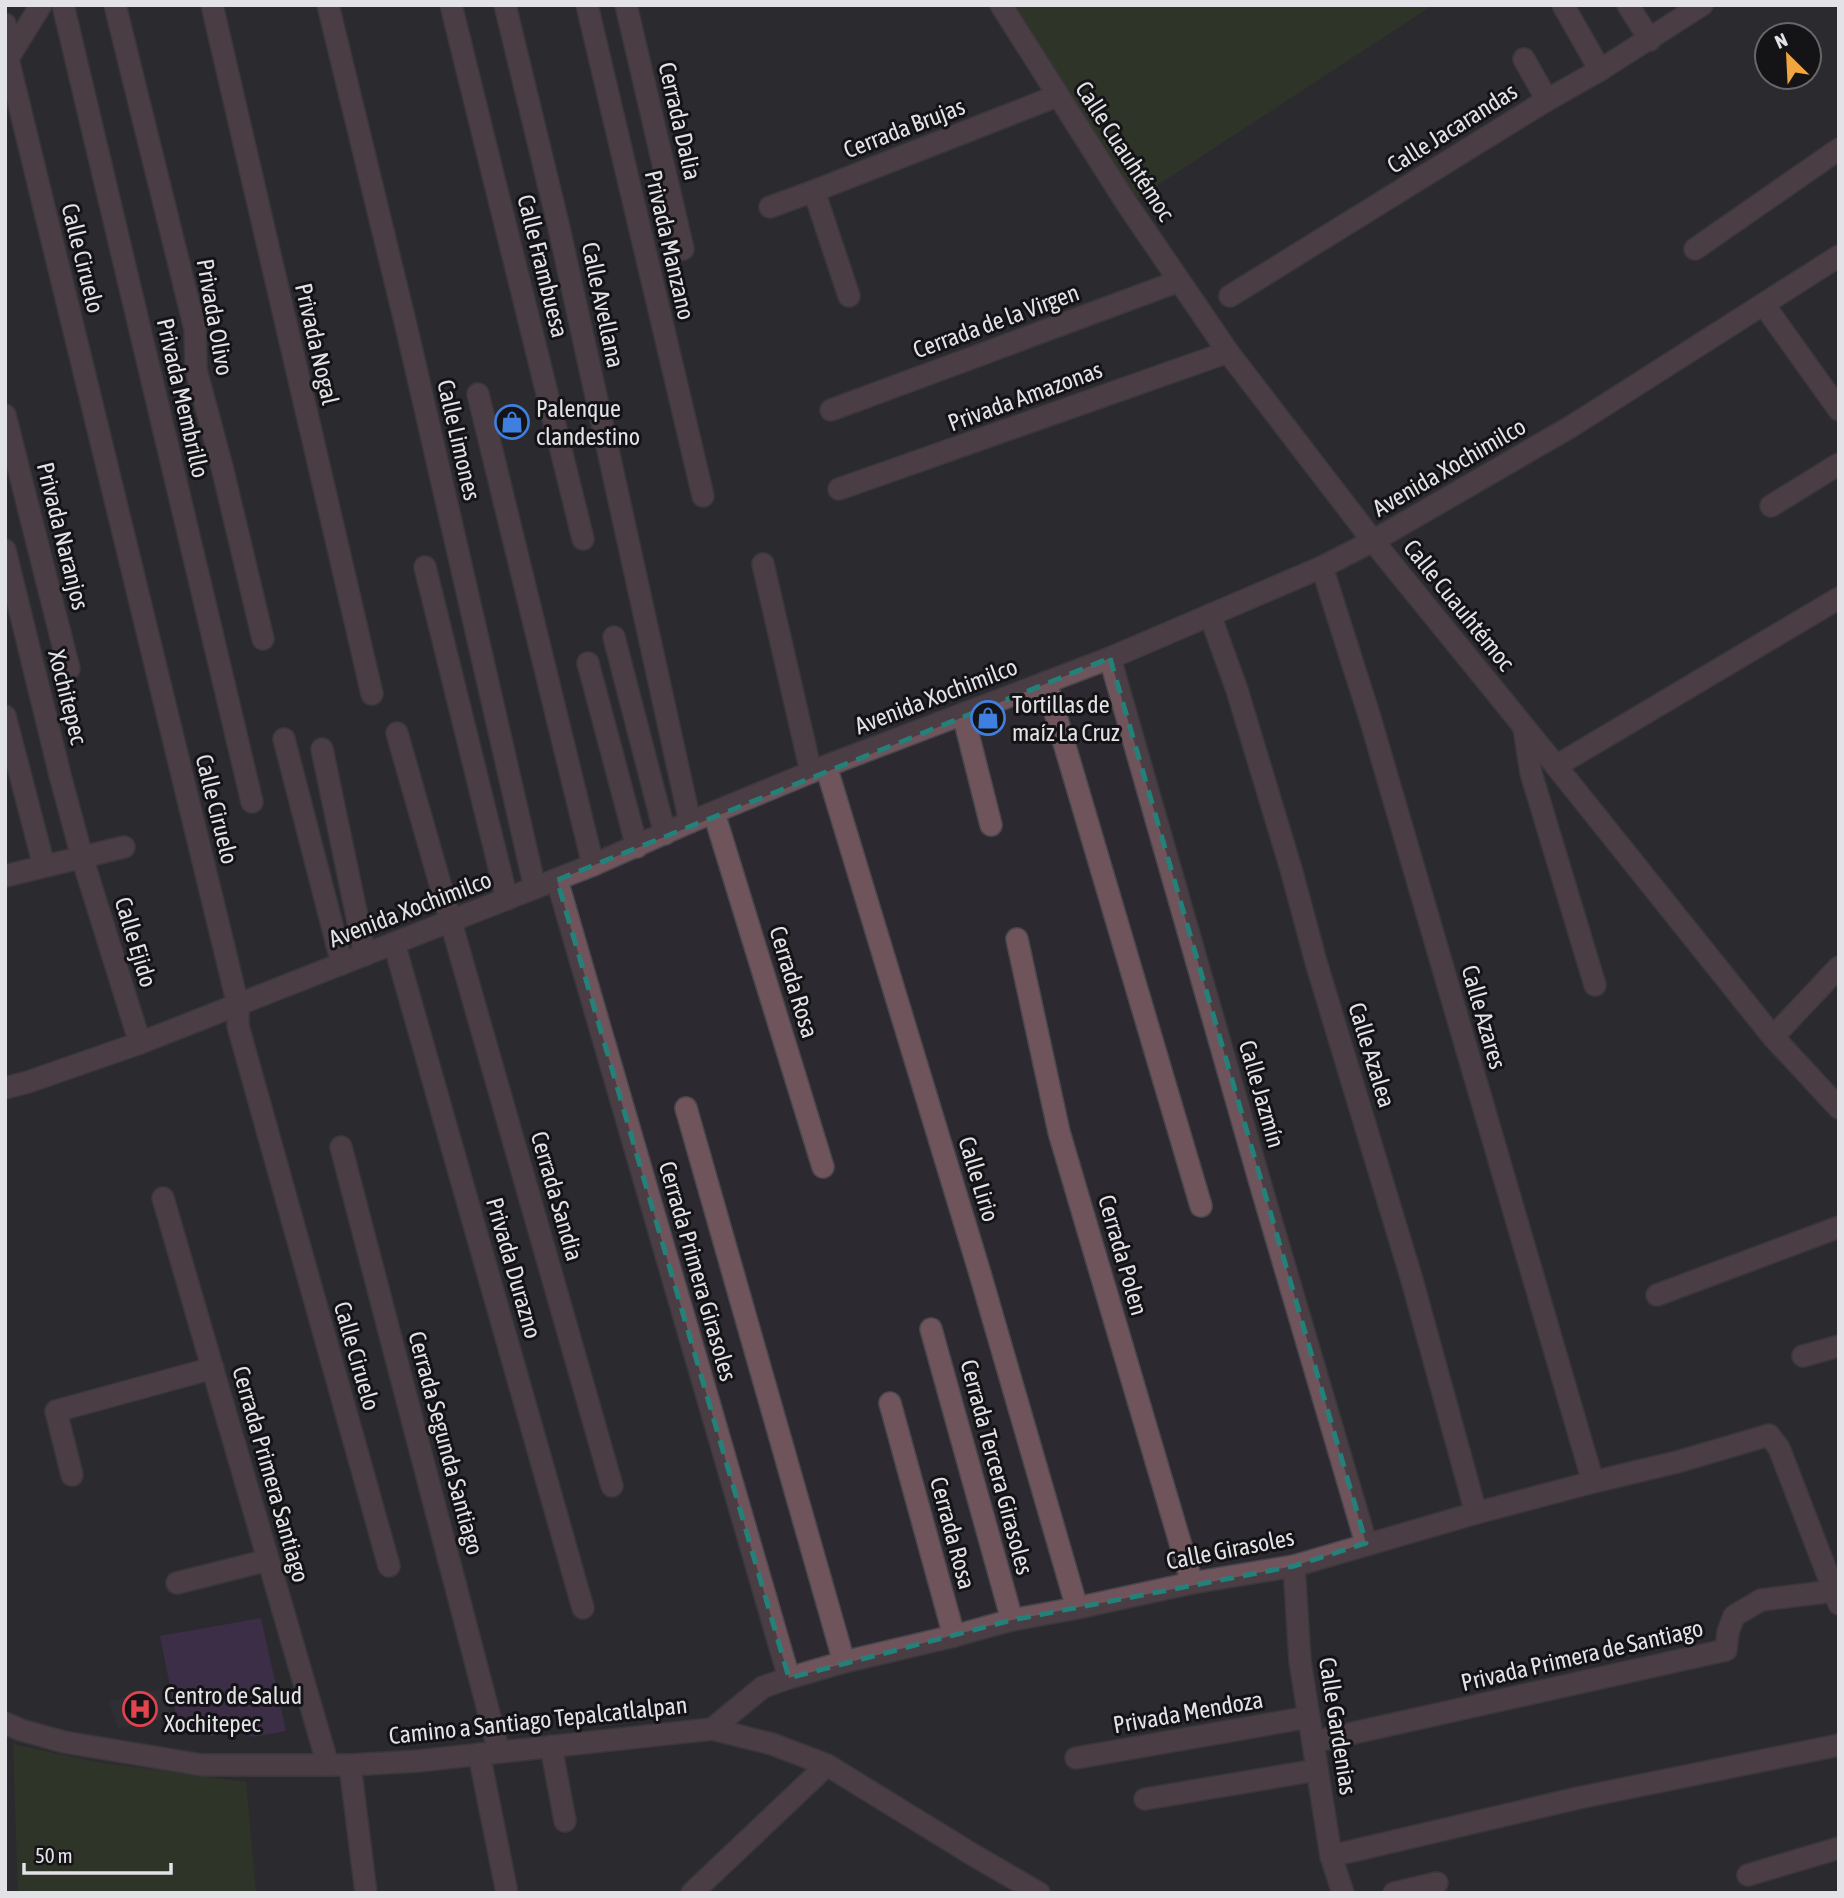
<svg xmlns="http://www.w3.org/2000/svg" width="1844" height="1898" viewBox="0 0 1844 1898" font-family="'Asap Condensed',sans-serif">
<rect width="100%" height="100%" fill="#2c2a30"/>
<!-- built -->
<path fill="#37333d" d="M164,1688L171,1717L118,1728L109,1702Z"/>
<!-- green -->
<g fill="#334021">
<path d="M1006,5H1433L1130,203Z"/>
<path d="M13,1744L91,1761L246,1782L256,1893H18Z"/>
</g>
<!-- building -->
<path fill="#513363" d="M261,1618L286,1731L252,1737L242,1730L211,1736L206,1726L194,1733L177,1721L160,1636Z"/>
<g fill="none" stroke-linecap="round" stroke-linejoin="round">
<!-- minor casing -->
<g stroke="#49474d" stroke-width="24">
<g id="minor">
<path d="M63,5L252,802"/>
<path d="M115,5L195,329L196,370L222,467L263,639"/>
<path d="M212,5L372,694"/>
<path d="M328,5L408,334L535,888"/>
<path d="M451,5L583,539"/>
<path d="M505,5L559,228L690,822"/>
<path d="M587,5L703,496"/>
<path d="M626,5L683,249"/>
<path d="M1001,5L1127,204L1228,352L1373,541L1556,766L1773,1037L1839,1108"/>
<path d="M1563,5L1600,70"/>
<path d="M1628,5L1650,40"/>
<path d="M5,24L12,52"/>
<path d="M8,59L238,1005V1026L389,1566"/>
<path d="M1524,59L1547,100"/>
<path d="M5,63L41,5"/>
<path d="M814,191L849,296"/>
<path d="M770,207L814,191L1057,96"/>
<path d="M1695,249L1839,149"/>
<path d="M1230,296L1547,100L1600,70L1702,5"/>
<path d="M1764,305L1839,410"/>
<path d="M478,394L593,865"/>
<path d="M831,410L1179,281"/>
<path d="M5,415L69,669"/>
<path d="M839,489L1228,352"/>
<path d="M1771,506L1839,464"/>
<path d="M5,550L60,775L82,857L140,1043"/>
<path d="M763,564L811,772"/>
<path d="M425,567L507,899"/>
<path d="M1322,567L1370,718L1593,1482"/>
<path d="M1210,615L1237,690L1291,869L1316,962L1412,1280L1476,1513"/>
<path d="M614,637L665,834"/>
<path d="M1110,658L1261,1186L1366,1543"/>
<path d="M588,663L637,847"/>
<path d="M1046,682L1201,1206"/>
<path d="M963,714L991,825"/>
<path d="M5,716L44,866"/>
<path d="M1524,728L1531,773L1595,985"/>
<path d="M397,733L612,1486"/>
<path d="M284,739L342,964"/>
<path d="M322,749L365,955"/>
<path d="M826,766L979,1270L1077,1608"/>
<path d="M1556,766L1839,598"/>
<path d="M714,813L823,1167"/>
<path d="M5,876L124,847"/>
<path d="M557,880L789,1678"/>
<path d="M1017,939L1059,1132L1192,1583"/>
<path d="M394,943L583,1608"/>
<path d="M1773,1037L1839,967"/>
<path d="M5,1088L28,1082L140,1043L593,865L690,822L826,766L1110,658L1322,567L1373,541L1572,426L1839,256"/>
<path d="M686,1108L844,1662"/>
<path d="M341,1147L499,1752"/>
<path d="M163,1198L328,1765"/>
<path d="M1657,1295L1839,1227"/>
<path d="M931,1329L1012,1620"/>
<path d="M1803,1356L1839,1346"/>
<path d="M890,1403L954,1636"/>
<path d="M72,1475L56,1411L213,1368"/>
<path d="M1294,1566L1300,1661L1331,1856L1343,1893"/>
<path d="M177,1583L268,1560"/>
<path d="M5,1723L21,1730L64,1742L202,1765H350L418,1761L712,1729L772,1744L827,1765L975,1856L1039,1893"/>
<path d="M712,1729L763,1687L789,1678L844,1662L954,1636L1012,1620L1077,1608L1192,1583L1294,1566L1476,1513L1593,1482L1677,1462L1769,1435L1779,1448L1839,1604"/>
<path d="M1313,1742L1726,1650L1728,1632L1734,1616L1761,1600L1834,1591"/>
<path d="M551,1746L565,1821"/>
<path d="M479,1754L507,1893"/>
<path d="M1076,1758L1309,1717"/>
<path d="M350,1765L366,1893"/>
<path d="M1145,1799L1317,1770"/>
<path d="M1331,1856L1578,1798L1839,1745"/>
<path d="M1748,1875L1839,1848"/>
<path d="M692,1893L827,1765"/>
<path d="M1394,1893L1437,1883"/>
</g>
</g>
<!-- minor -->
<use href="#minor" stroke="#70545b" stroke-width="21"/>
</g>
<!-- marked area -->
<path d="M0 0H1844V1898H0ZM1110,658L1366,1543L1294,1566L1012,1620L789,1678L557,880Z" fill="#2c2a30" fill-opacity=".55" fill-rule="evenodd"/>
<path fill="none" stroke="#24817a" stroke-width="5" stroke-dasharray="14 9" stroke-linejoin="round" d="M1110,658L1366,1543L1294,1566L1012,1620L789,1678L557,880Z"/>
<!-- icons -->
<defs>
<g id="shop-ring" transform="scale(1.75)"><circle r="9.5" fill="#141316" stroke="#3f7fe0" stroke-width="1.5"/><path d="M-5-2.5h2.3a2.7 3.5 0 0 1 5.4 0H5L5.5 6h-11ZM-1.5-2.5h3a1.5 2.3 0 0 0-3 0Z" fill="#3f7fe0"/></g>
<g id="hospital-ring" transform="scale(1.75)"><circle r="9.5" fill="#141316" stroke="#e0444e" stroke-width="1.5"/><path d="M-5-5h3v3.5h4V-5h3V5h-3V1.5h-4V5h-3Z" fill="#e0444e"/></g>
</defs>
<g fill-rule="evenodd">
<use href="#shop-ring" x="512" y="422"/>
<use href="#shop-ring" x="988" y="718"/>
<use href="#hospital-ring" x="140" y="1709"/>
</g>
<g text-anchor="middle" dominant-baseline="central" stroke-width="6" stroke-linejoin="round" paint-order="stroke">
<!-- street labels -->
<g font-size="24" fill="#e3e2e6" stroke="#141316">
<text transform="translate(680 121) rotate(77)">Cerrada Dalia</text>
<text transform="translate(904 128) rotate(-21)">Cerrada Brujas</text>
<text transform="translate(1452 128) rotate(-32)">Calle Jacarandas</text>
<text transform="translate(1125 151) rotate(57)">Calle Cuauhtémoc</text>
<text transform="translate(670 245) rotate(77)">Privada Manzano</text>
<text transform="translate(83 258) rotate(76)">Calle Ciruelo</text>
<text transform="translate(543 266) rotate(76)">Calle Frambuesa</text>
<text transform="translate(603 305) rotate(78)">Calle Avellana</text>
<text transform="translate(215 317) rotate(80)">Privada Olivo</text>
<text transform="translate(996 321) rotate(-20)">Cerrada de la Virgen</text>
<text transform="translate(317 344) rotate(77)">Privada Nogal</text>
<text transform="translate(1025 396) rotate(-20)">Privada Amazonas</text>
<text transform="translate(183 398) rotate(77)">Privada Membrillo</text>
<text transform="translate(459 440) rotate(77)">Calle Limones</text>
<text transform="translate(1449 467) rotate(-30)">Avenida Xochimilco</text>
<text transform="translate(63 536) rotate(76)">Privada Naranjos</text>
<text transform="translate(1459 605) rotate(51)">Calle Cuauhtémoc</text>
<text transform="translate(936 696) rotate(-21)">Avenida Xochimilco</text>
<text transform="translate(68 697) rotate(76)">Xochitepec</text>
<text transform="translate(217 809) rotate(76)">Calle Ciruelo</text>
<text transform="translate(410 909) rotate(-21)">Avenida Xochimilco</text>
<text transform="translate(136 942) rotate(73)">Calle Ejido</text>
<text transform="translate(794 982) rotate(73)">Cerrada Rosa</text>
<text transform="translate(1484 1017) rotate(74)">Calle Azares</text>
<text transform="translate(1372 1055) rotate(73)">Calle Azalea</text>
<text transform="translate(1262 1094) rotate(74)">Calle Jazmín</text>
<text transform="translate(979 1179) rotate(73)">Calle Lirio</text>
<text transform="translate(557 1196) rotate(74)">Cerrada Sandia</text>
<text transform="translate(1123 1255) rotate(74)">Cerrada Polen</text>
<text transform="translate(514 1268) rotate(74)">Privada Durazno</text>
<text transform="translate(698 1271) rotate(74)">Cerrada Primera Girasoles</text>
<text transform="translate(357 1356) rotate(74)">Calle Ciruelo</text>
<text transform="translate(446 1443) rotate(75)">Cerrada Segunda Santiago</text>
<text transform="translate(997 1467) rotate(75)">Cerrada Tercera Girasoles</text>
<text transform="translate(271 1474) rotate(74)">Cerrada Primera Santiago</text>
<text transform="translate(953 1533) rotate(75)">Cerrada Rosa</text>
<text transform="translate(1230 1549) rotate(-11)">Calle Girasoles</text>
<text transform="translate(1582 1655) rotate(-13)">Privada Primera de Santiago</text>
<text transform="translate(1188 1712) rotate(-10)">Privada Mendoza</text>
<text transform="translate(538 1720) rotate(-6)">Camino a Santiago Tepalcatlalpan</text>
<text transform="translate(1338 1726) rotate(81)">Calle Gardenias</text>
</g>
<!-- poi labels -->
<g font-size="24" fill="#e3e2e6" stroke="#141316" text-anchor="start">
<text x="536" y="408">Palenque<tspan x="536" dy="28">clandestino</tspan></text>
<text x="1012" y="704">Tortillas de<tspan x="1012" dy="28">maíz La Cruz</tspan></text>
<text x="164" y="1695">Centro de Salud<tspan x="164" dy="28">Xochitepec</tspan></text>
</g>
</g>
<!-- border -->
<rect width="1844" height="1898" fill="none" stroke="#e3e2e6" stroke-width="14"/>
<!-- north arrow -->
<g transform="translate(1788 56) rotate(336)"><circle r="33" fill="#141316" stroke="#676669" stroke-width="2"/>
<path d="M0-5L12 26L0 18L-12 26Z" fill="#f1a540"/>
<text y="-10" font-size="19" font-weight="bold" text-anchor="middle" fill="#e3e2e6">N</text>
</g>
<!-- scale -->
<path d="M24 1863v10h147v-10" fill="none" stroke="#e3e2e6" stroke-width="3.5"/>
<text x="35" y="1863" font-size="21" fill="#e3e2e6" stroke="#141316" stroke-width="5" paint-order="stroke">50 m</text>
</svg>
